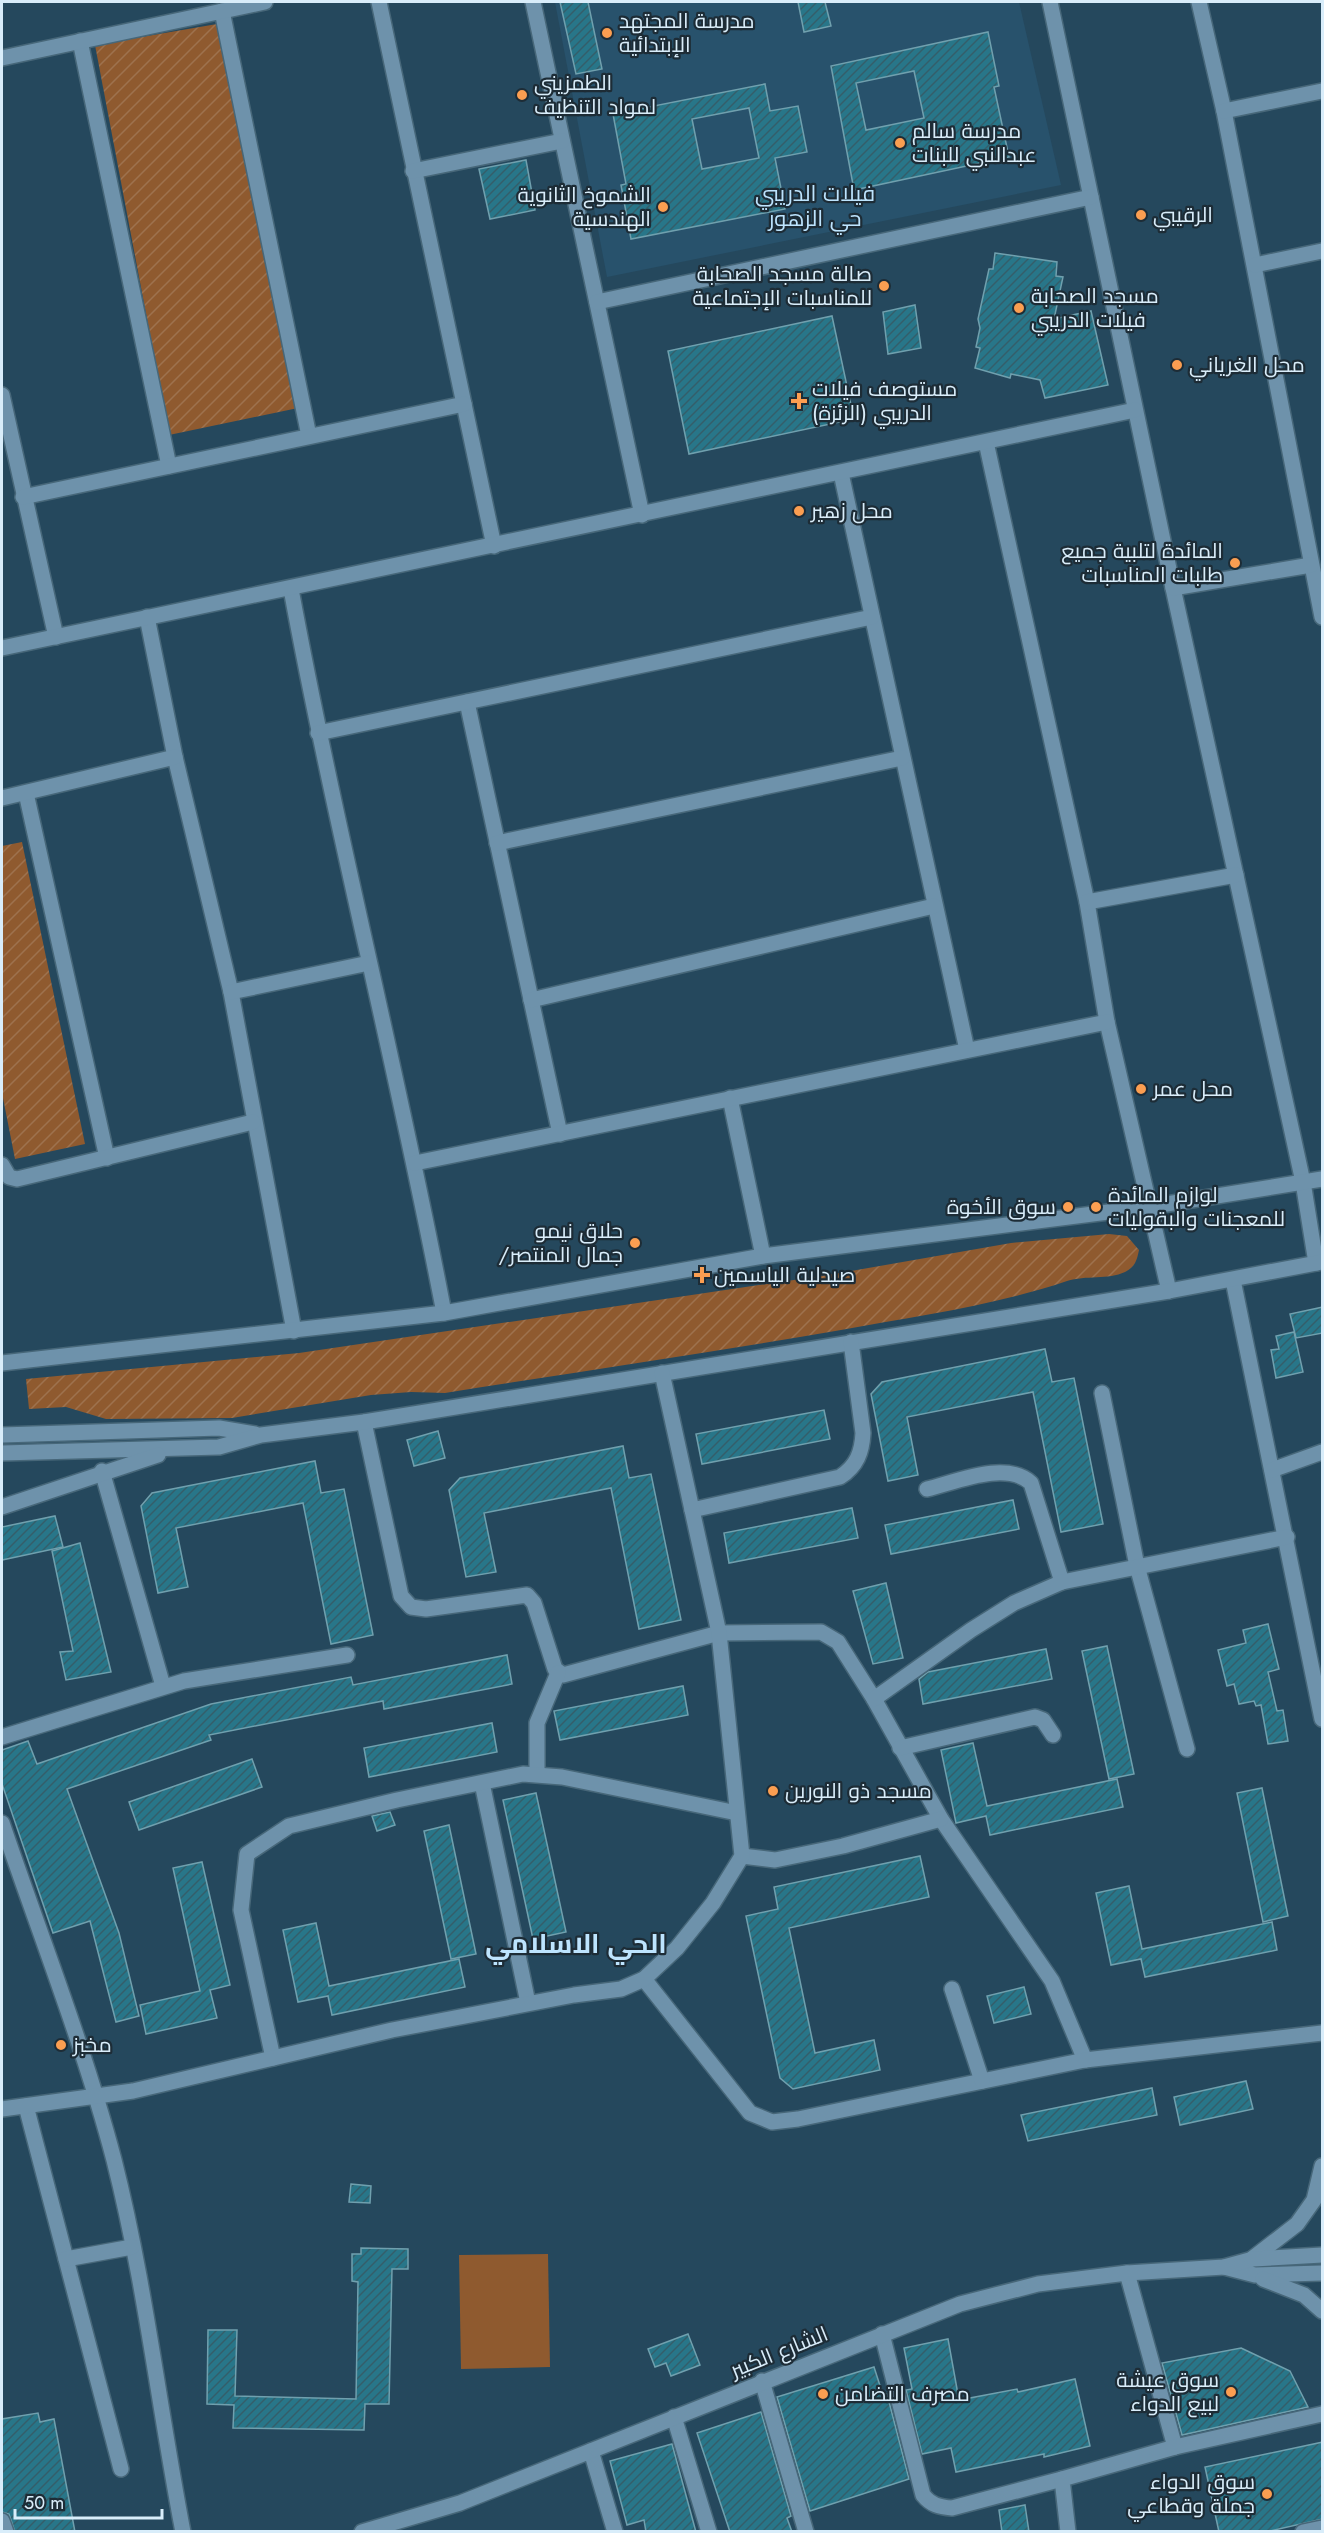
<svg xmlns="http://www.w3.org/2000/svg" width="1324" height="2533" viewBox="0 0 1324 2533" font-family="Jost,Cairo,sans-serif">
<defs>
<pattern id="garden-furrows" width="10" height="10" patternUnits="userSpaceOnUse" patternTransform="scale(1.5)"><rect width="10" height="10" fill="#8f5a2f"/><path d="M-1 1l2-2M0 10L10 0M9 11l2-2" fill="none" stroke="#9e724e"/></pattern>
<pattern id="building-hatch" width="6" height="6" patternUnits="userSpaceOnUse" patternTransform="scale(1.5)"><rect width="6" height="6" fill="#287689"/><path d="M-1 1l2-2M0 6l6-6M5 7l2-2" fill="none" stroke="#345e6a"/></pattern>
</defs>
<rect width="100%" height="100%" fill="#25485d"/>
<!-- built -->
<path fill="#28526c" d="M555,2H1019L1061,185L607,277Z"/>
<!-- park -->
<path fill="#8f5a2f" d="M548,2254L550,2367L461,2369L459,2255Z"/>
<!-- garden -->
<g fill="url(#garden-furrows)">
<path d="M217,24L298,408L169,435L95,45Z"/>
<path d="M22,842L85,1144L15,1159L2,1093V846Z"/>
<path d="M1109,1234L1127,1236L1139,1250C1137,1260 1135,1267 1125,1272C1108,1280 1086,1275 1067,1281C993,1306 917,1316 841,1330C709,1353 577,1372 445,1393L411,1392L371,1395L232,1418L106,1419L66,1407L29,1409L26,1379L299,1353L834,1274L1011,1243Z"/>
</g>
<!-- building -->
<g fill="url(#building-hatch)" stroke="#70a0ae" stroke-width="1.5" fill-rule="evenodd">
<path d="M560,2H588L602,69L576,74Z"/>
<path d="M798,2H825L831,26L804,32Z"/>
<path d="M988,32L999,86L994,87L1009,157L854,190L831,66ZM914,71L924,118L866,130L856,83Z"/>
<path d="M765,84L770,111L798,106L807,152L775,158L785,209L631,239L621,185L626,184L613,114ZM749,108L759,158L702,169L692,119Z"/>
<path d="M526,160L535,210L490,219L479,169Z"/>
<path d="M995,253L1057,262L1056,276L1063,277L1054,319L1091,311L1108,385L1045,398L1040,380L1011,374L1010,378L975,368L980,348L976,347L980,328L978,319L989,269H993Z"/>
<path d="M915,305L921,348L888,354L883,312Z"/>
<path d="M832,316L854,419L689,454L668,351Z"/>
<path d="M1323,1307V1333L1296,1338L1290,1314Z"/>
<path d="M1294,1332L1303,1372L1276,1378L1271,1350L1279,1349L1276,1336Z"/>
<path d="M1045,1349L1052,1382L1074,1378L1103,1524L1061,1532L1033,1392L907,1417L918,1475L888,1481L871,1394L882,1382Z"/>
<path d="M824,1410L830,1439L702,1464L696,1434Z"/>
<path d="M438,1431L445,1458L414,1466L407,1440Z"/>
<path d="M623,1446L629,1478L651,1474L681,1620L639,1629L611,1488L484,1513L496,1572L466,1577L449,1490L460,1478Z"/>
<path d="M315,1461L321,1493L344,1489L373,1635L331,1644L303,1503L176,1528L188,1587L158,1593L141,1506L152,1493Z"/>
<path d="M1013,1500L1019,1529L891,1554L885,1525Z"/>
<path d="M852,1508L858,1538L729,1563L724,1533Z"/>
<path d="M55,1516L63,1547L2,1560V1527Z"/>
<path d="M80,1543L111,1672L66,1680L60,1652L73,1651L52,1551Z"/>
<path d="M886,1583L903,1658L873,1664L853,1591Z"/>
<path d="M1268,1624L1279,1669L1268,1672L1277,1711L1283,1710L1288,1741L1268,1744L1261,1705L1256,1706L1254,1701L1239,1704L1234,1684L1227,1686L1218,1650L1246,1643L1243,1630Z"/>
<path d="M1107,1646L1134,1774L1109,1779L1082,1651Z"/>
<path d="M1046,1649L1052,1679L923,1704L919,1679L928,1672Z"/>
<path d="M507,1655L512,1684L384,1709L383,1701L209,1735L211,1740L67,1789L119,1933L139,2016L116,2022L90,1921L53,1933L2,1784V1750L28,1741L37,1764L211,1704L351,1677L353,1685Z"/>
<path d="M683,1686L688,1715L560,1740L554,1711Z"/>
<path d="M492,1723L497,1752L369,1777L364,1748Z"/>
<path d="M973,1743L987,1806L1117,1779L1123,1807L990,1835L986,1816L956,1823L941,1750Z"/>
<path d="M252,1759L262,1787L139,1830L129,1802Z"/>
<path d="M1262,1788L1288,1916L1263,1922L1237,1793Z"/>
<path d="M536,1793L566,1932L533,1939L503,1800Z"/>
<path d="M390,1812L395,1825L377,1831L372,1816Z"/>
<path d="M449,1825L476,1954L451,1959L424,1831Z"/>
<path d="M920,1856L929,1897L789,1928L815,2053L874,2040L880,2070L793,2089L780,2078L746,1916L778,1909L774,1887Z"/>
<path d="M202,1862L230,1985L210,1990L217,2018L146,2034L140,2005L200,1991L173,1868Z"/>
<path d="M1129,1886L1142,1949L1272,1922L1277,1950L1145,1977L1141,1959L1111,1965L1096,1893Z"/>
<path d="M316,1923L329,1986L459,1959L465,1987L332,2015L328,1996L298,2002L283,1930Z"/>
<path d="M1024,1987L1031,2014L994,2023L987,1996Z"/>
<path d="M1246,2081L1253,2109L1180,2125L1174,2097Z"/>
<path d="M1152,2088L1157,2115L1028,2141L1021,2115Z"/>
<path d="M351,2184L371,2186L370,2203L349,2202Z"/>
<path d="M361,2248L408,2249V2269H392L389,2404H365L364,2430L233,2428L234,2405L207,2404L208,2330H237L235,2396L356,2399L358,2282L352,2281V2254H361Z"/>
<path d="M688,2334L700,2365L671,2376L666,2363L655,2367L648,2349Z"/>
<path d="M948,2339L959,2400L1017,2389L1018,2392L1075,2379L1090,2446L1044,2457V2454L956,2472L951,2448L922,2454L906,2390L912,2389L904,2348Z"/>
<path d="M1241,2348L1290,2371L1308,2407L1182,2435L1162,2363Z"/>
<path d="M874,2367L883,2395L887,2394L909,2479L810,2511L777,2397Z"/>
<path d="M761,2412L791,2516L787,2518L792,2532H730L697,2433Z"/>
<path d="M38,2413L40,2422L54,2419L75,2532H15L9,2514L2,2512V2419Z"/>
<path d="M1323,2442V2519L1266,2532H1219L1205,2467Z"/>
<path d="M672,2444L696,2532H646L644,2520L627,2525L610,2461Z"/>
<path d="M1025,2505L1029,2532H1002L999,2510Z"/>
</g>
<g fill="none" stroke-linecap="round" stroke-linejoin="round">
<!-- minor casing -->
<g stroke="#476779" stroke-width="18">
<g id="minor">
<path d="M379,2L494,546"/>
<path d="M533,2L642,515"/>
<path d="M1050,2L1173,588L1303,1182L1316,1263"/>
<path d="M1199,2L1224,111L1322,617"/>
<path d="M222,11L309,436"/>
<path d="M80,41L169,466"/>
<path d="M2,58L265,2"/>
<path d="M1224,111L1322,91"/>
<path d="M413,171L562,141"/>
<path d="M1255,265L1322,251"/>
<path d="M597,302L1091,197"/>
<path d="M2,395L56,637"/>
<path d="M986,442L1087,902L1107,1022L1169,1291"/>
<path d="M841,473L967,1050"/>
<path d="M23,497L464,404"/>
<path d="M1173,588L1311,565"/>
<path d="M291,589C336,832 398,1071 444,1313"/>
<path d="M147,617L175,757L231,992L294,1331"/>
<path d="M2,648L1135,410"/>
<path d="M467,702L560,1134"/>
<path d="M318,733L872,617"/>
<path d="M26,793L107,1158"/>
<path d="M2,798L175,757"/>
<path d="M497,843L902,758"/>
<path d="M1087,902L1236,875"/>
<path d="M231,992L369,963"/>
<path d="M531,1000L934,906"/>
<path d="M730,1098L763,1256"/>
<path d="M415,1163L1107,1022"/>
<path d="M2,1165L9,1177L17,1179L253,1122"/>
<path d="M1233,1280L1322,1719"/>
<path d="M2,1363L444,1313L763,1256L1148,1207L1322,1179"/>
<path d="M1102,1393L1137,1566L1187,1749"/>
<path d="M364,1422L401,1596L411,1607L426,1609L527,1595L534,1603L555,1669L563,1675L719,1633L821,1632L838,1642L874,1699L941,1819L1052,1981L1085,2060"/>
<path d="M2,1435L219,1428L255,1434"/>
<path d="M2,1453L219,1447L261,1435L364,1422L1169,1291L1322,1262"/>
<path d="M1272,1470L1322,1452"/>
<path d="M102,1471L163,1686"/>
<path d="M927,1489C956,1482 1006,1460 1031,1483L1062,1582"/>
<path d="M2,1507L158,1455"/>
<path d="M692,1510L840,1477C857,1466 862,1452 863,1433L851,1342"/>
<path d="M874,1699L971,1630L1014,1603L1062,1582L1287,1537"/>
<path d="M2,1737L184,1681L347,1655"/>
<path d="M900,1748L1035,1717L1043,1720L1053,1735"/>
<path d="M537,1774V1723L558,1673"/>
<path d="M482,1783L528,2003"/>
<path d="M2,1823C40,1935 84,2046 114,2160C145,2282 159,2408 183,2532"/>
<path d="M742,1856L775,1860L843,1846L941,1819"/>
<path d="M644,1979L750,2113L772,2122L798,2119L1085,2060L1322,2033"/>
<path d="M952,1989L982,2081"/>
<path d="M273,2058L241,1910L247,1854L289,1826L397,1800L523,1774L562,1777L737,1813"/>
<path d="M26,2106L121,2469"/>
<path d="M2,2109L133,2091L392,2030L574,1995L621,1989L644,1979L677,1948L713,1903L742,1856L719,1633L662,1373"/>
<path d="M1253,2258L1297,2224L1314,2200L1322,2166"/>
<path d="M66,2259L132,2247"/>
<path d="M1224,2267L1255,2275L1322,2273"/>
<path d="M1127,2273L1175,2447"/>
<path d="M1263,2279L1304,2295L1322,2311"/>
<path d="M882,2334L923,2495C931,2505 939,2507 952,2508L1062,2479"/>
<path d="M762,2381L806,2532"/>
<path d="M674,2417L709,2532"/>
<path d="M591,2451L615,2532"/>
<path d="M2,2521L6,2532"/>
<path d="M362,2532L460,2503L960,2304L1038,2284L1127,2273L1224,2267L1253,2259L1322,2255"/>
<path d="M1068,2532L1062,2479L1175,2447L1322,2414"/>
<path d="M1303,2532L1322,2528"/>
</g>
</g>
<!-- minor -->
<use href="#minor" stroke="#6e92ab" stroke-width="15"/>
</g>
<!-- markers -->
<g fill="#fb9e51" stroke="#1d2c36" stroke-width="2">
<circle cx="607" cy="33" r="6"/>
<circle cx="522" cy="95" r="6"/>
<circle cx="900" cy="143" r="6"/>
<circle cx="663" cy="207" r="6"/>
<circle cx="1141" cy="215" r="6"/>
<circle cx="884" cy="286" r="6"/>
<circle cx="1019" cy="308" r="6"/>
<circle cx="1177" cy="365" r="6"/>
<path d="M796 392h6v6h6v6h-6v6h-6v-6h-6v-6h6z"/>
<circle cx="799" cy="511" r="6"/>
<circle cx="1235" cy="563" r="6"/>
<circle cx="1141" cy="1089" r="6"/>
<circle cx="1068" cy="1207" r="6"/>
<circle cx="1096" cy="1207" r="6"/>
<circle cx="635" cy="1243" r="6"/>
<path d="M699 1266h6v6h6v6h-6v6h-6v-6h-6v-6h6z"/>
<circle cx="773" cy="1791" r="6"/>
<circle cx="61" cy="2045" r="6"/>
<circle cx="1231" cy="2392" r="6"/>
<circle cx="823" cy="2394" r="6"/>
<circle cx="1267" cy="2494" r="6"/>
</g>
<g text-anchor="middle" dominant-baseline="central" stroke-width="4.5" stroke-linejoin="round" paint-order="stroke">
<!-- poi labels -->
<g font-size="21" fill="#d9edfa" stroke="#1d2c36" text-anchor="start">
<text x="619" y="21">مدرسة المجتهد<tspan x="619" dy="24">الإبتدائية</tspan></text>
<text x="534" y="83">الطمزيني<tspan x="534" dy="24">لمواد التنظيف</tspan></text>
<text x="912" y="131">مدرسة سالم<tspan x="912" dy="24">عبدالنبي للبنات</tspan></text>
<text x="651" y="195" text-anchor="end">الشموخ الثانوية<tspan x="651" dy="24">الهندسية</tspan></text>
<text x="1153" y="215">الرقيبي</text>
<text x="872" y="274" text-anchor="end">صالة مسجد الصحابة<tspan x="872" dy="24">للمناسبات الإجتماعية</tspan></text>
<text x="1031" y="296">مسجد الصحابة<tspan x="1031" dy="24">فيلات الدريبي</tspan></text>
<text x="1189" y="365">محل الغرياني</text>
<text x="812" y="389">مستوصف فيلات<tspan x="812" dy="24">الدريبي (الزئزة)</tspan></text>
<text x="811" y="511">محل زهير</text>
<text x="1223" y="551" text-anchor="end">المائدة لتلبية جميع<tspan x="1223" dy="24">طلبات المناسبات</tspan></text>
<text x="1153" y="1089">محل عمر</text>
<text x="1108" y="1195">لوازم المائدة<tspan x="1108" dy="24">للمعجنات والبقوليات</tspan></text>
<text x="1056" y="1207" text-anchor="end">سوق الأخوة</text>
<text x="623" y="1231" text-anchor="end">حلاق نيمو<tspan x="623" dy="24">/جمال المنتصر</tspan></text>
<text x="714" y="1275">صيدلية الياسمين</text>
<text x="785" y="1791">مسجد ذو النورين</text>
<text x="73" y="2045">مخبز</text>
<text x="1219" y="2380" text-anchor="end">سوق عيشة<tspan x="1219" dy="24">لبيع الدواء</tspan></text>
<text x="835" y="2394">مصرف التضامن</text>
<text x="1255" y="2482" text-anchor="end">سوق الدواء<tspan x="1255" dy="24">جملة وقطاعي</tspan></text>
</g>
<!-- street labels -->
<g font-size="21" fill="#d9edfa" stroke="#1d2c36">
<text transform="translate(779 2352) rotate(-22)">الشارع الكبير</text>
</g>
<!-- neighbourhood labels -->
<g font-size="22" fill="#bde4fe" stroke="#1d2c36">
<text x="815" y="193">فيلات الدريبي<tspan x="815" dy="25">حي الزهور</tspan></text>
</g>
<!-- district labels -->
<g font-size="27" font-weight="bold" fill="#bde4fe" stroke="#1d2c36">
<text x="576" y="1943">الحي الاسلامي</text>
</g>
</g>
<!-- border -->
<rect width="1324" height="2533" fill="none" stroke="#d9edfa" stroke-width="6"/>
<!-- scale -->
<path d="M15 2509v9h147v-9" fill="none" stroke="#d9edfa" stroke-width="3"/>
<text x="24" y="2509" font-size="18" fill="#d9edfa" stroke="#1d2c36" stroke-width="4.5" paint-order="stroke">50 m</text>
</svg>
